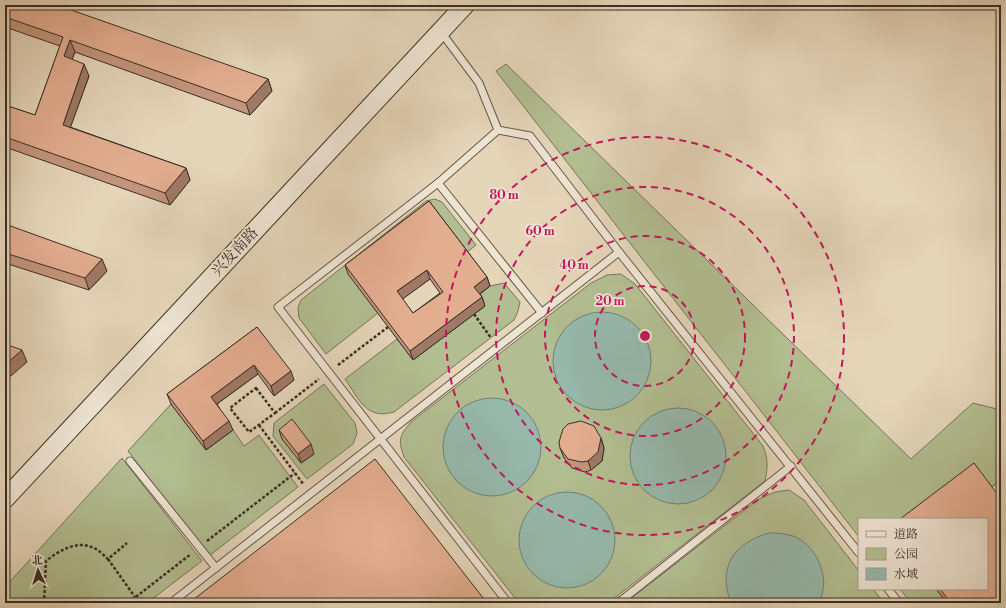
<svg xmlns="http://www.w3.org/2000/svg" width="1006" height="608" viewBox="0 0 1006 608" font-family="'Libre Bodoni','Noto Serif SC',serif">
<rect width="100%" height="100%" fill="#e5d5b9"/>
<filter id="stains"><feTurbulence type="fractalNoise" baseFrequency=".005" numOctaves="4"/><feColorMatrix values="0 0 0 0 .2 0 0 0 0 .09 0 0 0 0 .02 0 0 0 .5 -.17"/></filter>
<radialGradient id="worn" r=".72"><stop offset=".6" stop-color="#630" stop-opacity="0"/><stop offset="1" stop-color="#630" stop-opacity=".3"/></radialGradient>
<!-- green -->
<g fill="#b2be91" stroke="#76765b">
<path d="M506,64L911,459L973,403L1001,410V603H911L900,589H987V519H859V537L496,71Z"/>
<path d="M435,199L442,202L476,245L465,254L378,313L326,354L299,318L298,308L301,300L426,201Z"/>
<path d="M621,274L635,284L763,446C768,458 768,467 765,481L608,603H519L404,457C398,440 399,436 411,422L591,283L607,275Z"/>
<path d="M504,283L520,302L518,311L514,320L394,412C366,420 359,399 345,379L397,339L413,360L477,296L490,286Z"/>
<path d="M324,384L355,423L357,433L353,444L307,479L273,436L274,423Z"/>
<path d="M171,404L206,450L233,430L244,446L259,435L298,487L209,556L128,451Z"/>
<path d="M122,458L202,561L147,603H5V587Z"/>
<path d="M789,490L804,500L859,571V589H873L884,603H625L759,499L775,492Z"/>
</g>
<!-- water -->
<g fill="#96b9ac" stroke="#718276">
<circle cx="602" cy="361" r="49"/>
<circle cx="492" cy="447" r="49"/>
<circle cx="678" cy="456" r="48"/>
<circle cx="567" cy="540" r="48"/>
<path d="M769,533C780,533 792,534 801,540C820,553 831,583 818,603H731C717,567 734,543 769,533Z"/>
</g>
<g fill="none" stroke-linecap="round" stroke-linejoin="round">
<!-- lane casing -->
<g stroke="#64584a" stroke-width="9">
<g id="lane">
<path d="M441,32L479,83L498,130L530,136L619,252L859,553"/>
<path d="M498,130L438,183L278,307L508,603"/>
<path d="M438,183L542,313"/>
<path d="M130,461L216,568"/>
<path d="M992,492L1001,485"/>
<path d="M888,589L899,603"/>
<path d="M171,603L619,252"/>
<path d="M618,603L791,466"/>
</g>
</g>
<!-- secondary casing -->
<g stroke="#392f25" stroke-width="20">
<path id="secondary" d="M5,499L465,5"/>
</g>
<!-- path -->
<g stroke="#392f25" stroke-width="2.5" stroke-dasharray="3 2" stroke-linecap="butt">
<path d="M474,314L491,338"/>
<path d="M338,365L388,327"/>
<path d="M256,388L275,413L249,432L230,408Z"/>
<path d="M275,413L319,379"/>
<path d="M259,425L304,485"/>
<path d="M207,541L295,473"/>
<path d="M108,559L135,597"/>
<path d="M44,603L46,561C60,550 78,539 96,549C100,551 104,556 108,559L127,543"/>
<path d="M128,603L191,554"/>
</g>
<!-- lane -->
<use href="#lane" stroke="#eee4d2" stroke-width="7"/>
<!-- secondary -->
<use href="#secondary" stroke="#eee4d2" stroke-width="18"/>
</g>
<!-- wall -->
<g fill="#c3957c" stroke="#392f25" fill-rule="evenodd">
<path d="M5,5L268,79L272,91L250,115L75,52L72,59L89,76L70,127L186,168L190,180L170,205L5,147V105L35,115L60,46L5,27Z"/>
<path d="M429,201L487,277L490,286L480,294L482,297L485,306L413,360L348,274L345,265ZM430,279L440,293L413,313L402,299Z"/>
<path d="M5,224L107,271L89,290L5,263Z"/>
<path d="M257,327L294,380L274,396L258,374L217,404L233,430L206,450L171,404L167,394Z"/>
<path d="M279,430L314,454L301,463L282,439Z"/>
<path d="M601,438L604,448L602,461L591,470L585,472L572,468L564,458L560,448Z"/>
<path d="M936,589H987L1001,603H947Z"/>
</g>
<!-- shaded-wall -->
<g fill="#9f7965" stroke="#392f25">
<path d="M70,40L75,52L69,68L64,56Z"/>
<path d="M84,64L89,76L67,137L63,125Z"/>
<path d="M268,79L272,91L250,115L246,103Z"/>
<path d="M186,168L190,180L170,205L165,193Z"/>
<path d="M102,259L107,271L89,290L85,278Z"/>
<path d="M427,270L430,279L400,301L397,291Z"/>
<path d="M487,277L490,286L477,296L474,287Z"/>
<path d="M482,297L485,306L413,360L410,351Z"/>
<path d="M22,350L27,362L5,381V365Z"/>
<path d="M254,365L258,374L214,406L211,397Z"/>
<path d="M291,371L294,380L274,396L271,386Z"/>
<path d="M229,421L233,430L206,450L203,441Z"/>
<path d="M601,438L604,448L602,461L591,470L588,461Z"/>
<path d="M311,444L314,454L301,463L298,454Z"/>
<path d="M1001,596V603H992Z"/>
</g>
<!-- building -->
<g fill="#e3ad90" stroke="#392f25" fill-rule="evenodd">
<path d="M5,5H57L268,79L246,103L70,40L64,56L84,64L63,125L186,168L165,193L5,137V105L35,115L63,37L5,17Z"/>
<path d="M429,201L487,277L474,287L482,297L410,351L345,265ZM427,270L443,292L413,313L397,291Z"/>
<path d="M5,224L102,259L85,278L5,253Z"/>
<path d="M257,327L291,371L271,386L254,365L211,397L229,421L203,441L167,394Z"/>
<path d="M5,344L22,350L5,365Z"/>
<path d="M292,419L311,444L298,454L279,430Z"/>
<path d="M581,421L594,426L601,438L598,452L588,461L581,462L568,459L560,448L559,442L563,429L568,424Z"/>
<path d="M375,459L487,603H189Z"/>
<path d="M974,463L1001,499V596L992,603H951L940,589H987V519H900Z"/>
</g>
<!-- distance rings -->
<g fill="none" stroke="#c2185b" stroke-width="2" stroke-dasharray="7 5">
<circle cx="645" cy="336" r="50"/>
<circle cx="645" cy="336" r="100"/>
<circle cx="645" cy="336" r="149"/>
<circle cx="645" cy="336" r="199"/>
</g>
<g text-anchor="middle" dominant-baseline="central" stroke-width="3.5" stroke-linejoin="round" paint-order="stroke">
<!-- street labels -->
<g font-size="15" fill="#392f25" stroke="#eee4d2">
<text transform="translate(235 252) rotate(-47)">兴发南路</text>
</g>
</g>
<circle cx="645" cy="336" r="6" fill="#c2185b" stroke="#eee4d2" stroke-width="2"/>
<g font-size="12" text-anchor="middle" font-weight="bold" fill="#c2185b" stroke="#eee4d2" stroke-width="3.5" stroke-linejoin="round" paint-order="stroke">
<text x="504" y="199">80 m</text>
<text x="540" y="235">60 m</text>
<text x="574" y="269">40 m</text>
<text x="610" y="305">20 m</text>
</g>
<!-- margin -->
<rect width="1006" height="608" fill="none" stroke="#e5d5b9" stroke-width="20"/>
<rect x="6" y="6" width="994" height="596" fill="none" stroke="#392f25" stroke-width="2"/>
<rect x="10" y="10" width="986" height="588" fill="none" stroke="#392f25"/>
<!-- legend -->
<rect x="858" y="518" width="130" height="72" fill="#eee4d2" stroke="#a69c8d"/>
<rect x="866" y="531" width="20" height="6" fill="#eee4d2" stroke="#a69c8d"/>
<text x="894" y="538" font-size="12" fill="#392f25">道路</text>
<rect x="866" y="548" width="20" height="12" fill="#b2be91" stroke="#a69c8d"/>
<text x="894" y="558" font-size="12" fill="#392f25">公园</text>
<rect x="866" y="568" width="20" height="12" fill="#96b9ac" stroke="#a69c8d"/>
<text x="894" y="578" font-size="12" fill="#392f25">水域</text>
<!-- north arrow -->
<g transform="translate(38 570) rotate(356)" stroke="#eee4d2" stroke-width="3" paint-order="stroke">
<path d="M0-3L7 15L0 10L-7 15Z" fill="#392f25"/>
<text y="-6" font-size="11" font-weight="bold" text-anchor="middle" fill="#392f25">北</text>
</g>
<rect width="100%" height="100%" filter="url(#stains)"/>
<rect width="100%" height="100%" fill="url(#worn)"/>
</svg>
